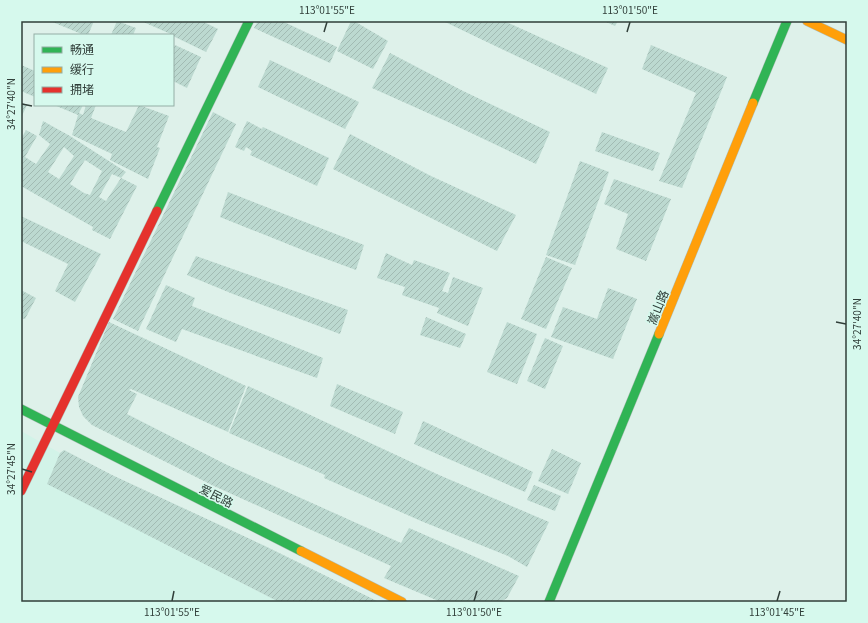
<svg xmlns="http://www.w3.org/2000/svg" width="868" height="623" viewBox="0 0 868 623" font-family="Georgia,'Noto Sans SC',serif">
<defs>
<pattern id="building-hatch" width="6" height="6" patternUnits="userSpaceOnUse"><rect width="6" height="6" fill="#bcd9d0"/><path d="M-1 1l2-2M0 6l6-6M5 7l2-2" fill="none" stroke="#a2bbb3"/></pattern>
</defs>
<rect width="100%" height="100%" fill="#def1ea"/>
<!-- built -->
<path fill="#d2f3e8" d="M21,431L60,453L48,484L279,602H21Z"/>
<!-- building -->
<g fill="url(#building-hatch)" fill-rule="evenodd">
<path d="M50,21H94L88,35H84Z"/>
<path d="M117,21L136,28L133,35H111Z"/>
<path d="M141,21H202L218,29L206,52L173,36V35Z"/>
<path d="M258,21H282L337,47L330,63L254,28Z"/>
<path d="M351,21H354L388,41L373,69L337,51Z"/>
<path d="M443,21H504L608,68L596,94Z"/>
<path d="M604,21H618L615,26Z"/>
<path d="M175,45L201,57L187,88L173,81V50Z"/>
<path d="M651,45L727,77L682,188L659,181L696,93L642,69Z"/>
<path d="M390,53L463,91L550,132L536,164L448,122L372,88Z"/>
<path d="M270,60L359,102L345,129L258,87Z"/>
<path d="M21,65L35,71V97L21,91Z"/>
<path d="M21,102L27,105L21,118Z"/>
<path d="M54,105H83L79,113L83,115L86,105H96L91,118L126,132L139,105L169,116L157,147L160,148L148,179L110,160L112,154L72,135L78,115Z"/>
<path d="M213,112L236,124L138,331L113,319Z"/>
<path d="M43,121L70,136L126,172L121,178L137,186L110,239L92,230L93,227L21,186V139L26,130L37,136L25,157L36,164L50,144L39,135ZM64,147L74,156L59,179L48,172ZM85,160L102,171L90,195L84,193L70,184ZM112,174L121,178L106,201L99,197Z"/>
<path d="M247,121L262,129L263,127L329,158L317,186L250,155L252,151L246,147L244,151L235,147Z"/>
<path d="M602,132L660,153L653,171L595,151Z"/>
<path d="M350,134L431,176L516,215L497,251L333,169Z"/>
<path d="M580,161L609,172L575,265L546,255Z"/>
<path d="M614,179L671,199L646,261L616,249L628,214L604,204Z"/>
<path d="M228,192L364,245L356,270L310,253L220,217Z"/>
<path d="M21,216L101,254L75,302L55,291L68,264L21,241Z"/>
<path d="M386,253L412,265L414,260L450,273L442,291L448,293L453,277L483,288L468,326L437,313L439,308L402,295L405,287L377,278Z"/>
<path d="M196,256L348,310L340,334L233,294L187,275Z"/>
<path d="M546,257L572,268L546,329L521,319Z"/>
<path d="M166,285L195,298L192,306L323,358L317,378L182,329L176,342L146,329Z"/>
<path d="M608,288L637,299L613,359L551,337L563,307L597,319Z"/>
<path d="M21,290L36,298L25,319L21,318Z"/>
<path d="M426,317L466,334L460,348L420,335Z"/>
<path d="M109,322L246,386L228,432L131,389L129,390L137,394L127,414L225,464L401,543L409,528L519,576L507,598L500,602H441L384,578L391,566L214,486L92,425L83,416L79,407L78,397Z"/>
<path d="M507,322L537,334L517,384L487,372Z"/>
<path d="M545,338L563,346L545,389L527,381Z"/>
<path d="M337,384L403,412L395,434L330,406Z"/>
<path d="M248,386L439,475L549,522L527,567L508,556L421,521L324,478L325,475L229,433Z"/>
<path d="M423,421L533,472L525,492L414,444Z"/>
<path d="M552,449L581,463L568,494L538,481Z"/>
<path d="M64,450L112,475L265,546L379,602H279L47,484L60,453Z"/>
<path d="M534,485L561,496L555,511L527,500Z"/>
</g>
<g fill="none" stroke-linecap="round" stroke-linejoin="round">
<!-- fast casing -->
<g stroke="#afbeb8" stroke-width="10">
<g id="fast">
<path d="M753,103L787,21"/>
<path d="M157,211L249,21"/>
<path d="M21,409L301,551"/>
<path d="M549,602L659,334"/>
</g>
</g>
<!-- slow casing -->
<g stroke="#afbeb8" stroke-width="10">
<g id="slow">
<path d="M807,21L847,40"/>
<path d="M659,334L753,103"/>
<path d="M301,551L402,602"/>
</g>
</g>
<!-- jam casing -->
<g stroke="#afbeb8" stroke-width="10">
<path id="jam" d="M21,491L157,211"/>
</g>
<!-- fast -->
<use href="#fast" stroke="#30b455" stroke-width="9"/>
<!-- slow -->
<use href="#slow" stroke="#ff9f0a" stroke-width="9"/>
<!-- jam -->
<use href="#jam" stroke="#e5322d" stroke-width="9"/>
</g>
<!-- ticks -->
<path fill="none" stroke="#303e39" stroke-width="1.5" d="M324,32L327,22M627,32L630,22M22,104L32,106M836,322L846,324M22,469L32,472M172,601L174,591M474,601L477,591M777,601L780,591"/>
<g text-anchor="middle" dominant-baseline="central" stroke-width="3" stroke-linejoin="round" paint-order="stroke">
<!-- street labels -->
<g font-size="12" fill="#303e39" stroke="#d6f9ed">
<text transform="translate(657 307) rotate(-68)">嵩山路</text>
<text transform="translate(217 495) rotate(27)">爱民路</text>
</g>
</g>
<!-- border -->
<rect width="868" height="623" fill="none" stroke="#d6f9ed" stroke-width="44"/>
<!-- legend -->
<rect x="34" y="34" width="140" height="72" fill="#d6f9ed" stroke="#94aea5"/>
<rect x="42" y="47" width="20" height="6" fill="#30b455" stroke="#94aea5"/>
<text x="70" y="54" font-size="12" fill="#303e39">畅通</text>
<rect x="42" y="67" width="20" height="6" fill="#ff9f0a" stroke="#94aea5"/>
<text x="70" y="74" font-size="12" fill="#303e39">缓行</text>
<rect x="42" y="87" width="20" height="6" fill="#e5322d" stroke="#94aea5"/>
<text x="70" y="94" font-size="12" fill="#303e39">拥堵</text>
<rect x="22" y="22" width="824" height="579" fill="none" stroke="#303e39" stroke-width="1.5"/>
<g font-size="10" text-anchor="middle" fill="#303e39">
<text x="327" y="14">113°01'55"E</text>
<text x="630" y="14">113°01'50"E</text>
<text transform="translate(11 104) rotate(-90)" y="4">34°27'40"N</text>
<text transform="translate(857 324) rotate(-90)" y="4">34°27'40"N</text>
<text transform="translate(11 469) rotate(-90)" y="4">34°27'45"N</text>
<text x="172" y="616">113°01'55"E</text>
<text x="474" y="616">113°01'50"E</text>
<text x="777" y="616">113°01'45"E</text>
</g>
</svg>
